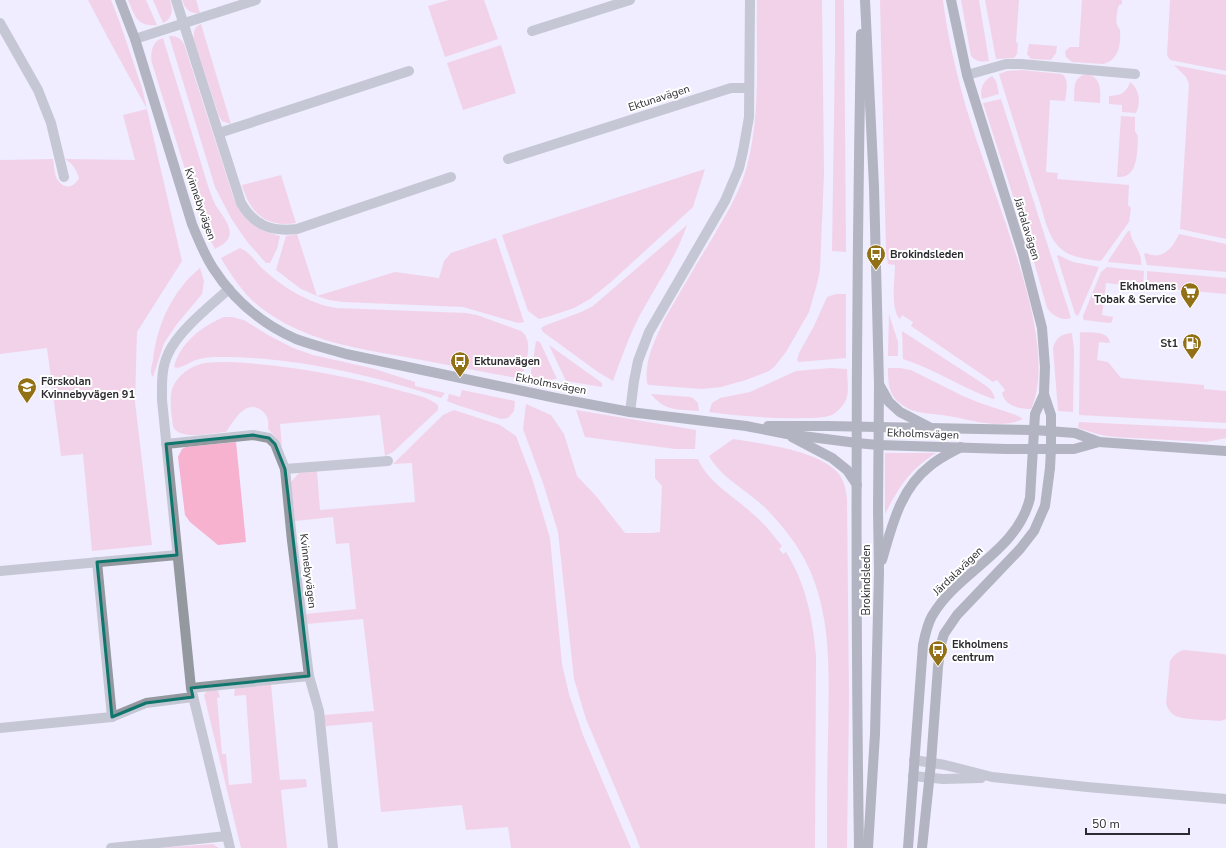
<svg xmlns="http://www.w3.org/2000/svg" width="1226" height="848" viewBox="0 0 1226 848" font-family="'Nunito Sans',sans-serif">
<rect width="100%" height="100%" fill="#efedff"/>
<!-- green -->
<g fill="#f6b2ce">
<path d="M88,0H111L120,23L142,88L182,261L137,332L135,402L152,545L92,551L83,454L61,456L47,348L0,354V160L53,159C54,165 54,173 57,179C64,190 74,188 79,178C76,169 73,164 65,159L135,160L123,115L147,109L108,38Z"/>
<path d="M128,0H146L157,25C137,27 135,16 128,0Z"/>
<path d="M153,0H170C173,10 173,18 163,23Z"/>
<path d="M182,0H196L200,13C190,14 185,9 182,0Z"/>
<path d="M449,0H484L498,39L445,57L428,6Z"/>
<path d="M757,0H822L824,173L820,270L817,284L809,312L786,352L775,366L769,371L746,380L721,387L702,389L649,385L647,383C644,361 655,340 664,320C679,294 694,268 710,242C724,218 740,193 747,166C761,114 756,54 757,0Z"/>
<path d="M835,0H844L846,252L832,251L835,51Z"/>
<path d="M880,0H943C947,35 956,70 965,104C977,144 992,184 1006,224C1022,274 1053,359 1031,409C1019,409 1005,406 1002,393L1005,390L997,380L993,382L911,326L913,322L902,315L900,319C890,310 895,277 895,265L888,264L886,251Z"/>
<path d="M961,0H979L989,61C981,62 977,62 971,56Z"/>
<path d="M985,0H1019L1016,42L1018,43L1017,54L1014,58L996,59Z"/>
<path d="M1082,0H1122V4L1119,5C1117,10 1115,22 1118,27C1120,31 1120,27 1120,32C1121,45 1118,61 1103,64L1072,62L1066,57L1065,51L1070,47H1079Z"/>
<path d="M1170,0H1226V71L1170,60L1167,55Z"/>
<path d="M201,24L231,124L222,121L219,116L194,40C193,33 194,27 201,24Z"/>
<path d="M169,36C176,36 180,37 184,44L234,199C244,222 256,230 280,236L277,249L270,263H266L249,244L241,233L231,218L215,187Z"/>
<path d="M163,38L208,186C210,192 212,198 215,204C220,213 233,226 229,237C227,243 220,246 215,249L202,224L152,63C150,53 152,41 163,38Z"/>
<path d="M1029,44L1057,46L1056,53L1051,60L1031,59L1027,54Z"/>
<path d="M501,45L516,93L463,110L447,63Z"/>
<path d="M1174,65L1226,75V239L1180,229L1189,84L1186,77Z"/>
<path d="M1022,70L1061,74C1070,77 1066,93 1065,101L1050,100L1046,172L1058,173L1057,179L1129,185L1128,205L1131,208L1129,222L1101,261C1086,259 1070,258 1059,247C1047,235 1044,215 1039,200C1025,158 1012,116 999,74L1007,71Z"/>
<path d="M1083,75C1101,73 1101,90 1100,103L1074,101C1075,91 1072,80 1083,75Z"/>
<path d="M992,76L996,81L999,94L982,99C979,89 983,81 992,76Z"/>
<path d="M1130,82C1140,89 1141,103 1136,113L1122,112V105L1109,104V96C1119,96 1127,93 1130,82Z"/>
<path d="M1001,99L1071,318C1061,321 1053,316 1047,308L1033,258L983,103Z"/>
<path d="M1121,116L1135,117V131L1138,136C1137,151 1139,179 1117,177Z"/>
<path d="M705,169L693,207L611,282L590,299L574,308L550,316L539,319L528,311L502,235Z"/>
<path d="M281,175L296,223C266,228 250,213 242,185Z"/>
<path d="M687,225C676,258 656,285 640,315C629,336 621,359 613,381L598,372L543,332L541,328L544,326L581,312L593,306Z"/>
<path d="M1128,231H1130C1131,243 1143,252 1141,265L1108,262V261Z"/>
<path d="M297,234L317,296L395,272L439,278L444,261L451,253L496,238L524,322L518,323L463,307L343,302L329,300L317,296L301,289L276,270L286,236Z"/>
<path d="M1179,234L1226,244V272L1147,265L1144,254L1146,253C1162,261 1173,248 1179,234Z"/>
<path d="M240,248C250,252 257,264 265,271C285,289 311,304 336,308L466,313L477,315L521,331C535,341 525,365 521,379C485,372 448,365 411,358C359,349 303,341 260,307C244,295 231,275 221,258Z"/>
<path d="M1058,255L1073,262L1099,267L1078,316L1075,314L1057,256Z"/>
<path d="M1107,267L1144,271L1143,287L1106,283L1102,315L1113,317L1112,322L1109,323L1084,320L1083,318V316L1101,272Z"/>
<path d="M200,268L204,281L202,294L177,324L164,343L153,377C149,373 152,365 153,360C157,325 172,291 200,268Z"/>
<path d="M1147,271L1226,278V294L1147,287Z"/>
<path d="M836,294H846V358L799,362L797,360L799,353L814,326L827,297Z"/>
<path d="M889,314L898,342V356H888Z"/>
<path d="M224,317H232L244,320L268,335L293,348L313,355L375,369L415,382V386L445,393L441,398C376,376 301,359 232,357C221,357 207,356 196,360C189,362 180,370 174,367C180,343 202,326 224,317Z"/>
<path d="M902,331L985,385L991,390L995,398L993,399C962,388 935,369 903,359Z"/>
<path d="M1080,332C1090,333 1109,330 1110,343L1099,342L1097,360L1108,362L1121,378L1204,385V389L1226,391V423L1079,415Z"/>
<path d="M1072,333L1074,350L1073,412L1058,411L1053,348C1056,337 1062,334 1072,333Z"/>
<path d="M536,341L540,342L557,379H553L550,383L530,379Z"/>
<path d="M549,345L602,383V387L566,381Z"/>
<path d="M230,362C287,365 344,375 398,390C411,394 427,396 438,405V410L393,452L385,456L380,415L280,424L282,447L275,436L268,429C269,421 268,415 261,410C245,399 234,421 226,432C210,433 182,441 173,427C172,416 170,406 171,395C173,378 189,366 205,363C213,362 222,362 230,362Z"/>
<path d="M831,368L847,369C847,379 850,393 845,402C842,407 837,412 832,415C823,418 813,418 804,418C773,419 741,416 709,412L712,403L720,398L750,392L796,371Z"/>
<path d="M888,368H900L911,370L963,396L980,403L1016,415L1023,419C999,430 973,420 948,416C928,412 913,416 896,400C888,391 888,379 888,368Z"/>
<path d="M462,390L515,401L514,411L508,418L501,419L457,405L447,401L449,394L460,397Z"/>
<path d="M651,394L690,397L693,398L698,403L699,411C678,409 665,412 651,394Z"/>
<path d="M526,404L551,415L564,434L577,476L596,496L625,533H652L660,532L662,486L655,478V459H698C708,483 735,497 753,514C764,523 773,535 782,546L779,549L783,554L786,552C806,584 813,619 816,656L815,848H640L636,837L586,719L574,679L558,532L544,486L523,429Z"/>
<path d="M454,410L500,425L516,436L532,478L550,538L562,664L569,694L583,735L631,848H511L508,827L466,830L462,805L381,812L372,722L326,726L323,715L374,711L363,619L306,624V614L356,609L349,543L336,544L333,517L295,521L291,482L299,473L317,471L320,510L415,502L412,463L393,464L443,415Z"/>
<path d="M576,410L696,430L695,449H675L585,437Z"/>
<path d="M1079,422L1225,429H1226V438L1206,442L1115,437L1101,435L1078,428Z"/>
<path d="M733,439C763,444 818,450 838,473C844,480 846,490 847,499L849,701L847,848H827C827,811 827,773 828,736C829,670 834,599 794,542C784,528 773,515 760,503C744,489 720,476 709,456Z"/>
<path d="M236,442L246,542L218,545L190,522L185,515L178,457L182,449L186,447Z"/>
<path d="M885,453H936C909,470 899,487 885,514Z"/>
<path d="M1184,650L1224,654L1226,655V719L1220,721C1209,720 1182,720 1174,715C1170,713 1168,708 1166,704L1170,661C1174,655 1177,652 1184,650Z"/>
<path d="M271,684L280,780L306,779L307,787L281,790L287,848H241L204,695L207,691L214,689L218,691L220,697L217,698L222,754H226L229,785L252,783L246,695L234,696L235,688Z"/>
<path d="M213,844L219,848H159Z"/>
</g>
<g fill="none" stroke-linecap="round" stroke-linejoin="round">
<!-- street -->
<g stroke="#94999f" stroke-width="10">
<path d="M176,0L241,203C254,226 272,232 297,229L451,177"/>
<path d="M0,23L38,90L51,123L64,177"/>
<path d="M532,31L630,0"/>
<path d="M135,39L256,0"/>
<path d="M967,75L1006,64H1021L1135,74"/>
<path d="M219,133L409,71"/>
<path d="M508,159L731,88H749"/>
<path d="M229,289C210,306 178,331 168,354C161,369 162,385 162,400L191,688L230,848"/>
<path d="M630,412L634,381L638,361L649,332L725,201L739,168L743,151L749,117L750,0"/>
<path d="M166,444L253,435L269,438L275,444L285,469L292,541L309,676L191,688"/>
<path d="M285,469L388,461"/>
<path d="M97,562L112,717"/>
<path d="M0,571L177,555"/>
<path d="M309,676L319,711L333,848"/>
<path d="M0,728L112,717L146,703L193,697"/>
<path d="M914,760L945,765L992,777L1087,787L1226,799"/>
<path d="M913,776L943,779L981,778"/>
<path d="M111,848L227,836"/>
</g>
<!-- secondary -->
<g stroke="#696f78" stroke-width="10">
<path d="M120,0L135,39L192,224C198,239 204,254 213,268C233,299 262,324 296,339C312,345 329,349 346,354L556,398L630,412L746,426L787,434L857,443L878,445L1006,449H1074L1099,442"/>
<path d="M865,0L874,187L879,384L878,511L879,572L875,734L868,848"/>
<path d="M880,386L889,402L900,412L929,427"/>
<path d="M768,426H827L1034,430L1075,433L1099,442L1226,451"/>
<path d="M792,437L832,458L847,470L857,485"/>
<path d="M882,560C892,526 900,489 930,466C939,458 950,453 961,447"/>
<path d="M859,848C855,577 856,305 861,34"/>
<path d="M908,848L923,645C925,635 927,625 932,616C958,571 1017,552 1030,498L1035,414L1044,394"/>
<path d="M922,848L931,763L938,667L941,644L944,634L957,615L1020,549L1034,531L1045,506L1050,468L1051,449V415L1044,394L1045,367L1042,328L1023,254L967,75L951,0"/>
</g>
</g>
<!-- marked area -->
<path d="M0 0H1226V848H0ZM253,435L269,438L275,444L285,469L309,676L191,688L193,697L146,703L112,717L97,562L177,555L166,444Z" fill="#efedff" fill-opacity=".55" fill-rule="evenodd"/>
<path fill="none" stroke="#0f766e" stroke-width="3" stroke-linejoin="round" d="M253,435L269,438L275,444L285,469L309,676L191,688L193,697L146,703L112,717L97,562L177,555L166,444Z"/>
<!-- icons -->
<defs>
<g id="bus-pin" transform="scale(1)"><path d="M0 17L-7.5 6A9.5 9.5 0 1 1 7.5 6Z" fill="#917016" stroke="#fff"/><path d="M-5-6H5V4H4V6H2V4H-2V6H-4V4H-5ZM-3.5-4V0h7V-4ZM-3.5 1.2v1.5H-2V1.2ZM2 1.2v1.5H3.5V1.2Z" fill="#fff"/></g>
<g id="supermarket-pin" transform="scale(1)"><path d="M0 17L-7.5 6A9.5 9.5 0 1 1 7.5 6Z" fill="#917016" stroke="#fff"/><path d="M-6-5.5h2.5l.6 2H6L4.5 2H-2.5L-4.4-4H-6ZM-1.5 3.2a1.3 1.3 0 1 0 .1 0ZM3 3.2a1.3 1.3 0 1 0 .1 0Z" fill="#fff"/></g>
<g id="fuel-pin" transform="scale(1)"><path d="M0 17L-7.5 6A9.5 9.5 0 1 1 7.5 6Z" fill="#917016" stroke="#fff"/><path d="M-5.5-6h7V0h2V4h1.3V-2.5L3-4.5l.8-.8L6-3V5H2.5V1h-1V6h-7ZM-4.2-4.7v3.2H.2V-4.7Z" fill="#fff"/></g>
<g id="school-pin" transform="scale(1)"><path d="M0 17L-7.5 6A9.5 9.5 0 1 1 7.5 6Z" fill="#917016" stroke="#fff"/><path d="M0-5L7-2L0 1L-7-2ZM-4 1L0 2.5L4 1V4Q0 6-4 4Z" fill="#fff"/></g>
</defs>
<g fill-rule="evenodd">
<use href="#bus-pin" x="876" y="254"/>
<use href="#supermarket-pin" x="1190" y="292"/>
<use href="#fuel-pin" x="1192" y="343"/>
<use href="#bus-pin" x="460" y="361"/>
<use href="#school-pin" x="27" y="387"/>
<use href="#bus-pin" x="938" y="650"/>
</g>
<g text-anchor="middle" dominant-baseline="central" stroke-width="4" stroke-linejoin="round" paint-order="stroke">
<!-- street labels -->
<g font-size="11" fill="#2b2b31" stroke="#fff">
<text transform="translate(659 98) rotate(-18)">Ektunavägen</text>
<text transform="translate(200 204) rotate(71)">Kvinnebyvägen</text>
<text transform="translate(1027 229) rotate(73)">Järdalavägen</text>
<text transform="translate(551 384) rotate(11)">Ekholmsvägen</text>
<text transform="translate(923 434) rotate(2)">Ekholmsvägen</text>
<text transform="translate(308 571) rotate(83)">Kvinnebyvägen</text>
<text transform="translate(958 571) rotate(-44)">Järdalavägen</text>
<text transform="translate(866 580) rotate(-90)">Brokindsleden</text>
</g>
<!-- poi labels -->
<g font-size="11" font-weight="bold" fill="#2b2b31" stroke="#fff" text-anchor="start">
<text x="890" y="254">Brokindsleden</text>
<text x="1176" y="286" text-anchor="end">Ekholmens<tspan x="1176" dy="13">Tobak &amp; Service</tspan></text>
<text x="1178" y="343" text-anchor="end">St1</text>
<text x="474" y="361">Ektunavägen</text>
<text x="41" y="381">Förskolan<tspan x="41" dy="13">Kvinnebyvägen 91</tspan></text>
<text x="952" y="644">Ekholmens<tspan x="952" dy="13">centrum</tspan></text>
</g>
</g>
<!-- scale -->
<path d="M1086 828v6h103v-6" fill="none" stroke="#2b2b31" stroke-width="2"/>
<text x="1092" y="828" font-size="12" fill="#2b2b31" stroke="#ffffff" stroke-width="3" paint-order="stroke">50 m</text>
</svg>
